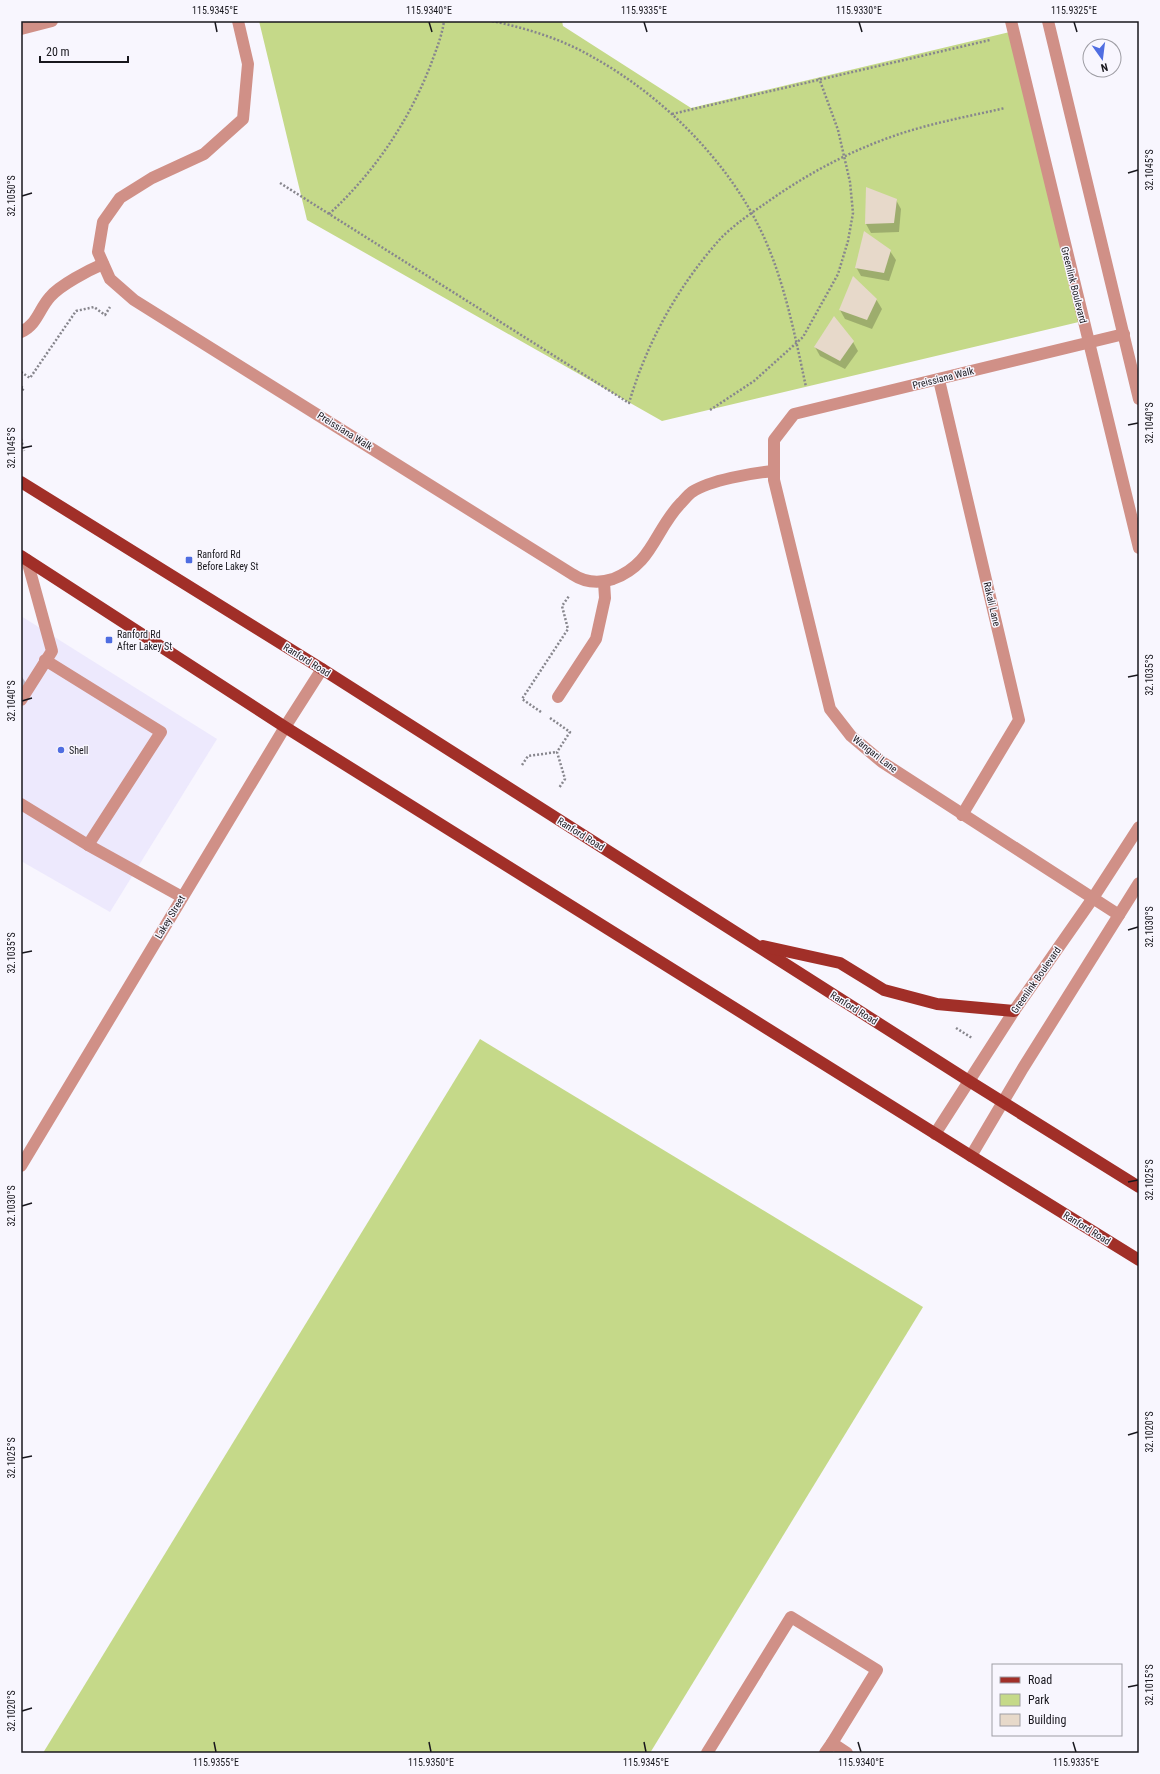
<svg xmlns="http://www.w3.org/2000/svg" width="1160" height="1774" viewBox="0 0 1160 1774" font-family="'Roboto Condensed',sans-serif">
<rect width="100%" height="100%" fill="#f8f6fe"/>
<!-- built -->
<path fill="#ede9fd" d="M21,616L217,739L110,912L21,861Z"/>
<!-- green -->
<g fill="#c5d989">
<path d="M259,21H562L563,26L691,108L1014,31L1083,321L662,421L307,220Z"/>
<path d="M480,1039L923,1307L650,1753H43Z"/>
</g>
<!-- shadow -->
<g fill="#0003">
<path d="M896,200L901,209L899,232L871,233L866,224Z"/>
<path d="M890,251L896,260L889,281L861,276L856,267Z"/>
<path d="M876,299L882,309L872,329L845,319L840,310Z"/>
<path d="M853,342L858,351L845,369L820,356L815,347Z"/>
<path d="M21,675L27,685L21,696Z"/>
</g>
<!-- building -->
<g fill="#e7d9ca">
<path d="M866,187L897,199L894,223L865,224Z"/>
<path d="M864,231L891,250L884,273L855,268Z"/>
<path d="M853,276L877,299L867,320L839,310Z"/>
<path d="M834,316L854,341L840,361L814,347Z"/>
</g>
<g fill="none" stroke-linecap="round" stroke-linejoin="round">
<!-- path -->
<g stroke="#87868d" stroke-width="2.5" stroke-dasharray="2 2" stroke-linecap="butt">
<path d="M492,21C525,28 559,38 589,55C661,94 728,160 763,235C785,283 795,336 806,387"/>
<path d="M672,114L990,40"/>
<path d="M280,183L629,403C647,342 678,286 721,238C734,225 751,213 766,203C804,176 844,154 888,138C926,124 966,117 1005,108"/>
<path d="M329,214C374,173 409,121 431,64C436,50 442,36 444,21"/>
<path d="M21,372L30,378L76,311L94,307L105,315L110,307"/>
<path d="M21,387L24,388L21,392"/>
<path d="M710,410L754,381L803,337L838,274L848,241L853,213L850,182L838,130L819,78"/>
<path d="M21,439L24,451"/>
<path d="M541,712L522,699L568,629L562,606L569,596"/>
<path d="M550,718L570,732L557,752L565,779L559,788"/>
<path d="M522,765L528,756L557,752"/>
<path d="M956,1028L972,1038"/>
</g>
<!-- minor -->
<g stroke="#d09087" stroke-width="12">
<path d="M238,21L248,64L243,119L204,154L152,178L120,198L103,222L98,252L110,279L134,300L572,574C584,582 598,584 613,579C653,564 654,531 681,503C684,500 688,495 692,492C710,480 752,473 774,471"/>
<path d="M1011,21L1139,548"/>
<path d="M1048,21L1139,399"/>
<path d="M21,29L52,21"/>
<path d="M21,332C37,325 39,309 50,297C60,285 89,270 103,264"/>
<path d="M939,380L1019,720L962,815"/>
<path d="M45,660L161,732L88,845"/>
<path d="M558,697L596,639L605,598L604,582"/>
<path d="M21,700L52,651L27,560"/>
<path d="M21,804L88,845L182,897"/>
<path d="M1119,915L882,762L851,736L830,709L774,480V440L794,414L1124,334"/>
<path d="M935,1134L1014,1011L1093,898L1139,827"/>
<path d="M971,1156L1023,1068L1139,883"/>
<path d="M21,1166L285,727L322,669"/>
<path d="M707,1753L791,1617L877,1670L832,1743"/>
<path d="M825,1753L832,1743L847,1753"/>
</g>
<!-- major -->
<g stroke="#a12f28" stroke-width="12">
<path d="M21,482L322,669L969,1081L1139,1187"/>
<path d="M21,556L285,727L971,1156L1139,1260"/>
<path d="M763,946L840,963L884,990L937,1004L1014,1011"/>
</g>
</g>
<!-- ticks -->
<path fill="none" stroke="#18171d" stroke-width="1.5" d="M215,22L217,32M429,22L432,32M644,22L647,32M859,22L862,32M1074,22L1077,32M1128,173L1138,170M22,196L32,193M1128,425L1138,423M22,448L32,446M1128,677L1138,675M22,701L32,698M1128,930L1138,927M22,953L32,951M1128,1182L1138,1180M22,1206L32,1203M1128,1435L1138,1432M22,1458L32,1456M1128,1687L1138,1685M22,1711L32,1708M214,1742L216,1752M429,1742L431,1752M644,1742L646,1752M858,1742L861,1752M1073,1742L1076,1752"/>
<!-- markers -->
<g fill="#4f6de1" stroke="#f8f6fe" stroke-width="1.5">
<rect x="185" y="556" width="8" height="8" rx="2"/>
<rect x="105" y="636" width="8" height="8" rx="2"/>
<circle cx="61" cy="750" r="4"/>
</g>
<g text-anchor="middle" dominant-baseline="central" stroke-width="3" stroke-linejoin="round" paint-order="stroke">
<!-- street labels -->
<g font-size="10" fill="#18171d" stroke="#f8f6fe">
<text transform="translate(1074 285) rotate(76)">Greenlink Boulevard</text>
<text transform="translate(943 378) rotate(-14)">Preissiana Walk</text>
<text transform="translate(345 431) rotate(32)">Preissiana Walk</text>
<text transform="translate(992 604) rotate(77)">Rakali Lane</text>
<text transform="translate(307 660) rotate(32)">Ranford Road</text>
<text transform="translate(875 754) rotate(38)">Wangari Lane</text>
<text transform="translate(581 834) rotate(32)">Ranford Road</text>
<text transform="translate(170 917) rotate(-59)">Lakey Street</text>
<text transform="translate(1036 980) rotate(-55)">Greenlink Boulevard</text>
<text transform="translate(854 1008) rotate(32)">Ranford Road</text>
<text transform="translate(1087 1228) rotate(32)">Ranford Road</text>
</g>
<!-- poi labels -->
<g font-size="10" fill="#18171d" stroke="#f8f6fe" text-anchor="start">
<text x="197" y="554">Ranford Rd<tspan x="197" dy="12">Before Lakey St</tspan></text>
<text x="117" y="634">Ranford Rd<tspan x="117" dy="12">After Lakey St</tspan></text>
<text x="69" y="750">Shell</text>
</g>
</g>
<!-- border -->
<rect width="1160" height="1774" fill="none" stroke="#f8f6fe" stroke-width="44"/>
<!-- legend -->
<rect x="992" y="1664" width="130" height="72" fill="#f8f6fe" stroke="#9e9da4"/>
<rect x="1000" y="1677" width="20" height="6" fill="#a12f28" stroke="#9e9da4"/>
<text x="1028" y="1684" font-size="12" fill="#18171d">Road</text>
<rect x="1000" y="1694" width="20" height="12" fill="#c5d989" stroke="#9e9da4"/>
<text x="1028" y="1704" font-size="12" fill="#18171d">Park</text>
<rect x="1000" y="1714" width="20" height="12" fill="#e7d9ca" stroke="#9e9da4"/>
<text x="1028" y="1724" font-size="12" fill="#18171d">Building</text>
<!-- north arrow -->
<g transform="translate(1102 58) rotate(166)"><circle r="19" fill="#f8f6fe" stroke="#9e9da4"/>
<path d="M0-3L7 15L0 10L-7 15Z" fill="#4f6de1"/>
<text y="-6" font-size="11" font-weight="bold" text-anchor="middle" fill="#18171d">N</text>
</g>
<!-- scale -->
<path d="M40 56v6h88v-6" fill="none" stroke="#18171d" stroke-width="2"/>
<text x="46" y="56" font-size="12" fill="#18171d" stroke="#f8f6fe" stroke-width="3" paint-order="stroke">20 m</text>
<rect x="22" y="22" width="1116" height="1730" fill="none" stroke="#18171d" stroke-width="1.5"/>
<g font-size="10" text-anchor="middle" fill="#18171d">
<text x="215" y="14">115.9345°E</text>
<text x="429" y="14">115.9340°E</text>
<text x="644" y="14">115.9335°E</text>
<text x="859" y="14">115.9330°E</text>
<text x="1074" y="14">115.9325°E</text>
<text transform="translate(1149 170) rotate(-90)" y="4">32.1045°S</text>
<text transform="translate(11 196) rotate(-90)" y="4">32.1050°S</text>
<text transform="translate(1149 423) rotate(-90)" y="4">32.1040°S</text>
<text transform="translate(11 448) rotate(-90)" y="4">32.1045°S</text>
<text transform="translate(1149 675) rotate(-90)" y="4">32.1035°S</text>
<text transform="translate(11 701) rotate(-90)" y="4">32.1040°S</text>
<text transform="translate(1149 927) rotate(-90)" y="4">32.1030°S</text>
<text transform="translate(11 953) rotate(-90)" y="4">32.1035°S</text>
<text transform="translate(1149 1180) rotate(-90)" y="4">32.1025°S</text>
<text transform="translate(11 1206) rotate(-90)" y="4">32.1030°S</text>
<text transform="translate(1149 1432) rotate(-90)" y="4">32.1020°S</text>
<text transform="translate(11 1458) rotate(-90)" y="4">32.1025°S</text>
<text transform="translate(1149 1685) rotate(-90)" y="4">32.1015°S</text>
<text transform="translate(11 1711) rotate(-90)" y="4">32.1020°S</text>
<text x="216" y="1766">115.9355°E</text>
<text x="431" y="1766">115.9350°E</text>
<text x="646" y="1766">115.9345°E</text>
<text x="861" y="1766">115.9340°E</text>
<text x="1076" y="1766">115.9335°E</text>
</g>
</svg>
